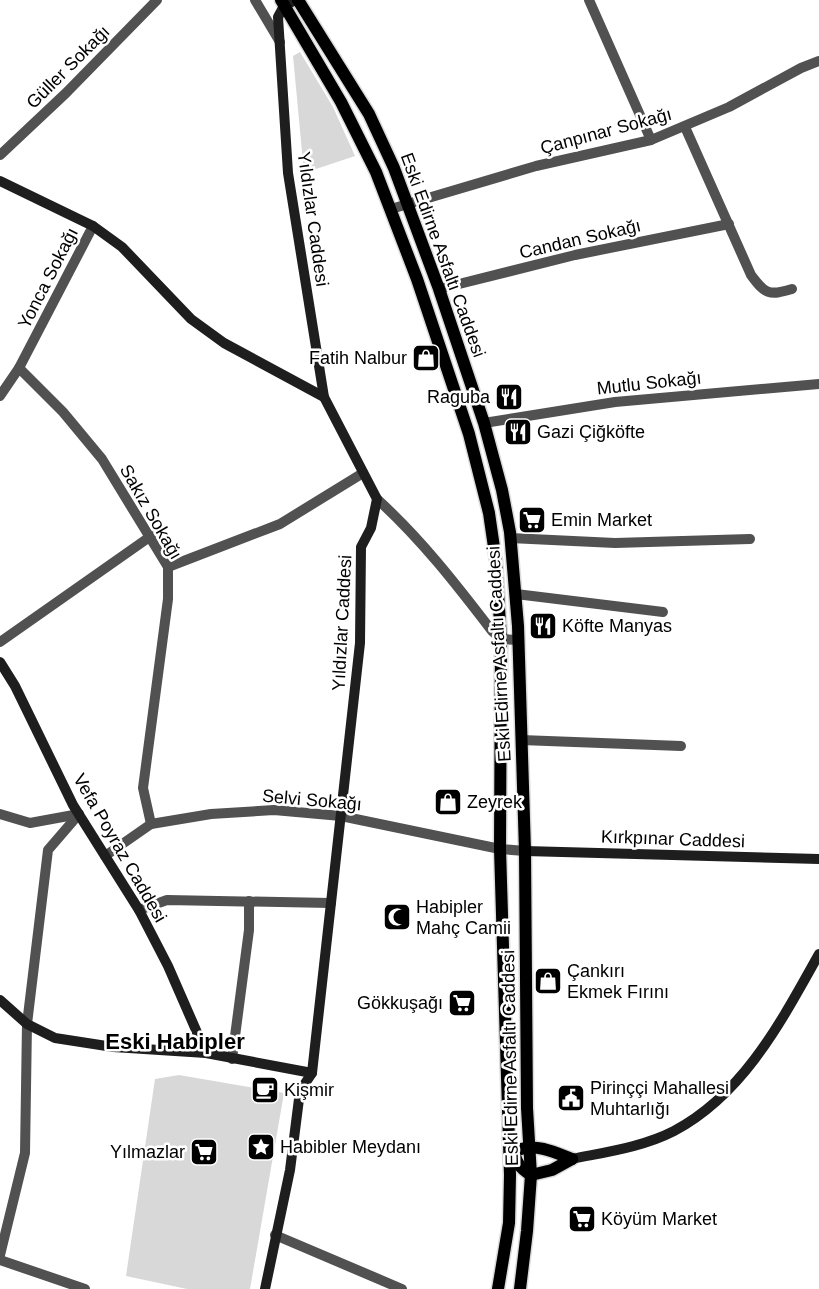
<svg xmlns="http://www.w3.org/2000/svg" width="819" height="1289" viewBox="0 0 819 1289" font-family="Arial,sans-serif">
<rect width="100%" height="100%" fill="#fff"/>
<!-- green -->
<g fill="#d8d8d8">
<path d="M300,52L333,107L355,156L304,173L293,56Z"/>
<path d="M179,1075L284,1093L250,1289H187L126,1276L155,1079Z"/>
</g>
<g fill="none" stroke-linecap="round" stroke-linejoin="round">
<!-- primary casing -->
<g stroke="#dbdbdb" stroke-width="15">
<g id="primary">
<path d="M281,0L341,102L376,172L417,279L469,434L489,513L496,561L501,639L500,849L510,1175L509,1223L498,1289"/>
<path d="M298,0L369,114L394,168L439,289L484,423L502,490L510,532L518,626L525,851L527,1108L531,1175L527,1231L520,1289"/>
<path d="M514,1149C515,1162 520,1168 531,1175L552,1170L572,1159"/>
<path d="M521,1149C538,1144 556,1153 572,1159"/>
</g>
</g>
<!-- street -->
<g stroke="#515151" stroke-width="10">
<path d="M255,0L280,42"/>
<path d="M589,0L651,140"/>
<path d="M685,127L751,275C765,294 769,296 792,289"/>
<path d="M0,155L66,93L157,0"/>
<path d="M391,209L536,166L651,140L729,107L801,68L819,61"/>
<path d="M439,289L575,255L729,224"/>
<path d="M19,368L63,412L102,459L168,567V599L143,788L151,824"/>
<path d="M0,396L19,368L93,226"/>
<path d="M484,423L615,402L819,384"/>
<path d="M377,499C421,539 456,584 492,631L501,639L519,640"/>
<path d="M510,538L615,543L750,539"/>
<path d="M168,567L280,524L363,473"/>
<path d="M516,594L663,612"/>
<path d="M0,642L151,536"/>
<path d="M521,740L681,746"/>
<path d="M0,814L30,823L79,814"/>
<path d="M105,856L151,824L211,814L274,810L341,816L500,849L525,851"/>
<path d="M139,910L167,900L331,903"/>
<path d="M232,1059L249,930V901"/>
<path d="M275,1235L402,1289"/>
<path d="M0,1255L25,1153L27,1024L48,850L79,814"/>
<path d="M0,1260L85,1289"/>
</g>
<!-- secondary -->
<g stroke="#1e1e1e" stroke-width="10">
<path d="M0,181L93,226L122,247L191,319L224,343L324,397"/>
<path d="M0,662L15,686L73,805L139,910L168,966L206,1053"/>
<path d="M525,851L819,859"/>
<path d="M0,1000L27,1024L55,1038L113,1047L206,1053L312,1073"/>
<path d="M572,1159C606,1152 643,1147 674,1131C744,1094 782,1020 819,954"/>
<path d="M265,1289L290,1170L300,1091L312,1073L360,643L361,547L371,528L377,499L324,397L288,173L278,17L284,6L295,0"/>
</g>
<!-- primary -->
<use href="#primary" stroke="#000" stroke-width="12"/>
</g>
<!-- icons -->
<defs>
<g id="shop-square" transform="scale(1.4375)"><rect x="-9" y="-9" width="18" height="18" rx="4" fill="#000" stroke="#fff"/><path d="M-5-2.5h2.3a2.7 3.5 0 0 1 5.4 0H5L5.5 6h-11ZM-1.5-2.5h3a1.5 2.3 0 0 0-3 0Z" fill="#fff"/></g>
<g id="restaurant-square" transform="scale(1.4375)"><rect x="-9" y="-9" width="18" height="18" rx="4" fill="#000" stroke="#fff"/><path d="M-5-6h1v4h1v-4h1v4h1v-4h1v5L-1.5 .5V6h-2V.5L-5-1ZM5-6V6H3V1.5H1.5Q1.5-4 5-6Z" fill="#fff"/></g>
<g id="supermarket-square" transform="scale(1.4375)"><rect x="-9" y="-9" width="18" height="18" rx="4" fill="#000" stroke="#fff"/><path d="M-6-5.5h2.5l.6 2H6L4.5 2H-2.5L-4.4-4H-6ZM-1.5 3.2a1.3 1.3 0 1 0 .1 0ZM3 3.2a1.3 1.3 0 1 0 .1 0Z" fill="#fff"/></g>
<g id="mosque-square" transform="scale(1.4375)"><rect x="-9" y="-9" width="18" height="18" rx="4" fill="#000" stroke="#fff"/><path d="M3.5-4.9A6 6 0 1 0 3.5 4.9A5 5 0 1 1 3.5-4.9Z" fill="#fff"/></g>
<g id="cafe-square" transform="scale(1.4375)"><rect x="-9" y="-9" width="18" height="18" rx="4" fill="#000" stroke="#fff"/><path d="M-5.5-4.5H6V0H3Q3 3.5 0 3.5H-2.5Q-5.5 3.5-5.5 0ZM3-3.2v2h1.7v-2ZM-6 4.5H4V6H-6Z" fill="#fff"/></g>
<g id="civic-square" transform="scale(1.4375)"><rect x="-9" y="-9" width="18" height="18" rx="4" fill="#000" stroke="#fff"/><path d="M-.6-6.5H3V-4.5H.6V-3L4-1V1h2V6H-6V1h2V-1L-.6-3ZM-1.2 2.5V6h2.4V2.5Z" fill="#fff"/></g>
<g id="sight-square" transform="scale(1.4375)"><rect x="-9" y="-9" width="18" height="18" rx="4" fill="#000" stroke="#fff"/><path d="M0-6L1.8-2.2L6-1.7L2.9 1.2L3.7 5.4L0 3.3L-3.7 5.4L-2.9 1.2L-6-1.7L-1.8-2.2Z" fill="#fff"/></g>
</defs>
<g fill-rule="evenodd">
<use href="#shop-square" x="426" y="358"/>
<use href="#restaurant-square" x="509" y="397"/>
<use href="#restaurant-square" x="518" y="432"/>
<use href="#supermarket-square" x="532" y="520"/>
<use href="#restaurant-square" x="543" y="626"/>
<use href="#shop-square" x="448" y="802"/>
<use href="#mosque-square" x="397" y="917"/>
<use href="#shop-square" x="548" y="981"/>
<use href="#supermarket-square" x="462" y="1003"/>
<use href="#cafe-square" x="265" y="1090"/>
<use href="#civic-square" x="571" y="1098"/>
<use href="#sight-square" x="261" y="1147"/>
<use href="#supermarket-square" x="204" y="1152"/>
<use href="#supermarket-square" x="582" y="1219"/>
</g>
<g text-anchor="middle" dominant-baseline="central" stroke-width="5" stroke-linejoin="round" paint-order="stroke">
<!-- street labels -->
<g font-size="18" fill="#000" stroke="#fff">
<text transform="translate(68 67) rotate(-45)">Güller Sokağı</text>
<text transform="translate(606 131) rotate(-15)">Çanpınar Sokağı</text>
<text transform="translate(313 219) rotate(82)">Yıldızlar Caddesi</text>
<text transform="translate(580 239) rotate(-13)">Candan Sokağı</text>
<text transform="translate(443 255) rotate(70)">Eski Edirne Asfaltı Caddesi</text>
<text transform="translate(48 278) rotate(-63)">Yonca Sokağı</text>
<text transform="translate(649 383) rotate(-6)">Mutlu Sokağı</text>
<text transform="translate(151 512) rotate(60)">Sakız Sokağı</text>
<text transform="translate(342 623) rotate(-87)">Yıldızlar Caddesi</text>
<text transform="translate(499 654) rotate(-93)">Eski Edirne Asfaltı Caddesi</text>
<text transform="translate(312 800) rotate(5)">Selvi Sokağı</text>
<text transform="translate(673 839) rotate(2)">Kırkpınar Caddesi</text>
<text transform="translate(120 848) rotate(60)">Vefa Poyraz Caddesi</text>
<text transform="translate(510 1058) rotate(-91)">Eski Edirne Asfaltı Caddesi</text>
</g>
<!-- poi labels -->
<g font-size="18" fill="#000" stroke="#fff" text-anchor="start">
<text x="407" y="358" text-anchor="end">Fatih Nalbur</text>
<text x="490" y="397" text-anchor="end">Raguba</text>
<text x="537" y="432">Gazi Çiğköfte</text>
<text x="551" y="520">Emin Market</text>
<text x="562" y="626">Köfte Manyas</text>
<text x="467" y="802">Zeyrek</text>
<text x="416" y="907">Habipler<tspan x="416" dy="21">Mahç Camii</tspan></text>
<text x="567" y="971">Çankırı<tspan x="567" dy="21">Ekmek Fırını</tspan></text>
<text x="443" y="1003" text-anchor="end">Gökkuşağı</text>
<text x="590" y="1088">Pirinççi Mahallesi<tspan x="590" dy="21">Muhtarlığı</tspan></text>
<text x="284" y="1090">Kişmir</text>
<text x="280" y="1147">Habibler Meydanı</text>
<text x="185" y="1152" text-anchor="end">Yılmazlar</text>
<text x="601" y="1219">Köyüm Market</text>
</g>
<!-- district labels -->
<g font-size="22" font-weight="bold" fill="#000" stroke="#fff">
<text x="175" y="1041">Eski Habipler</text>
</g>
</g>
</svg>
